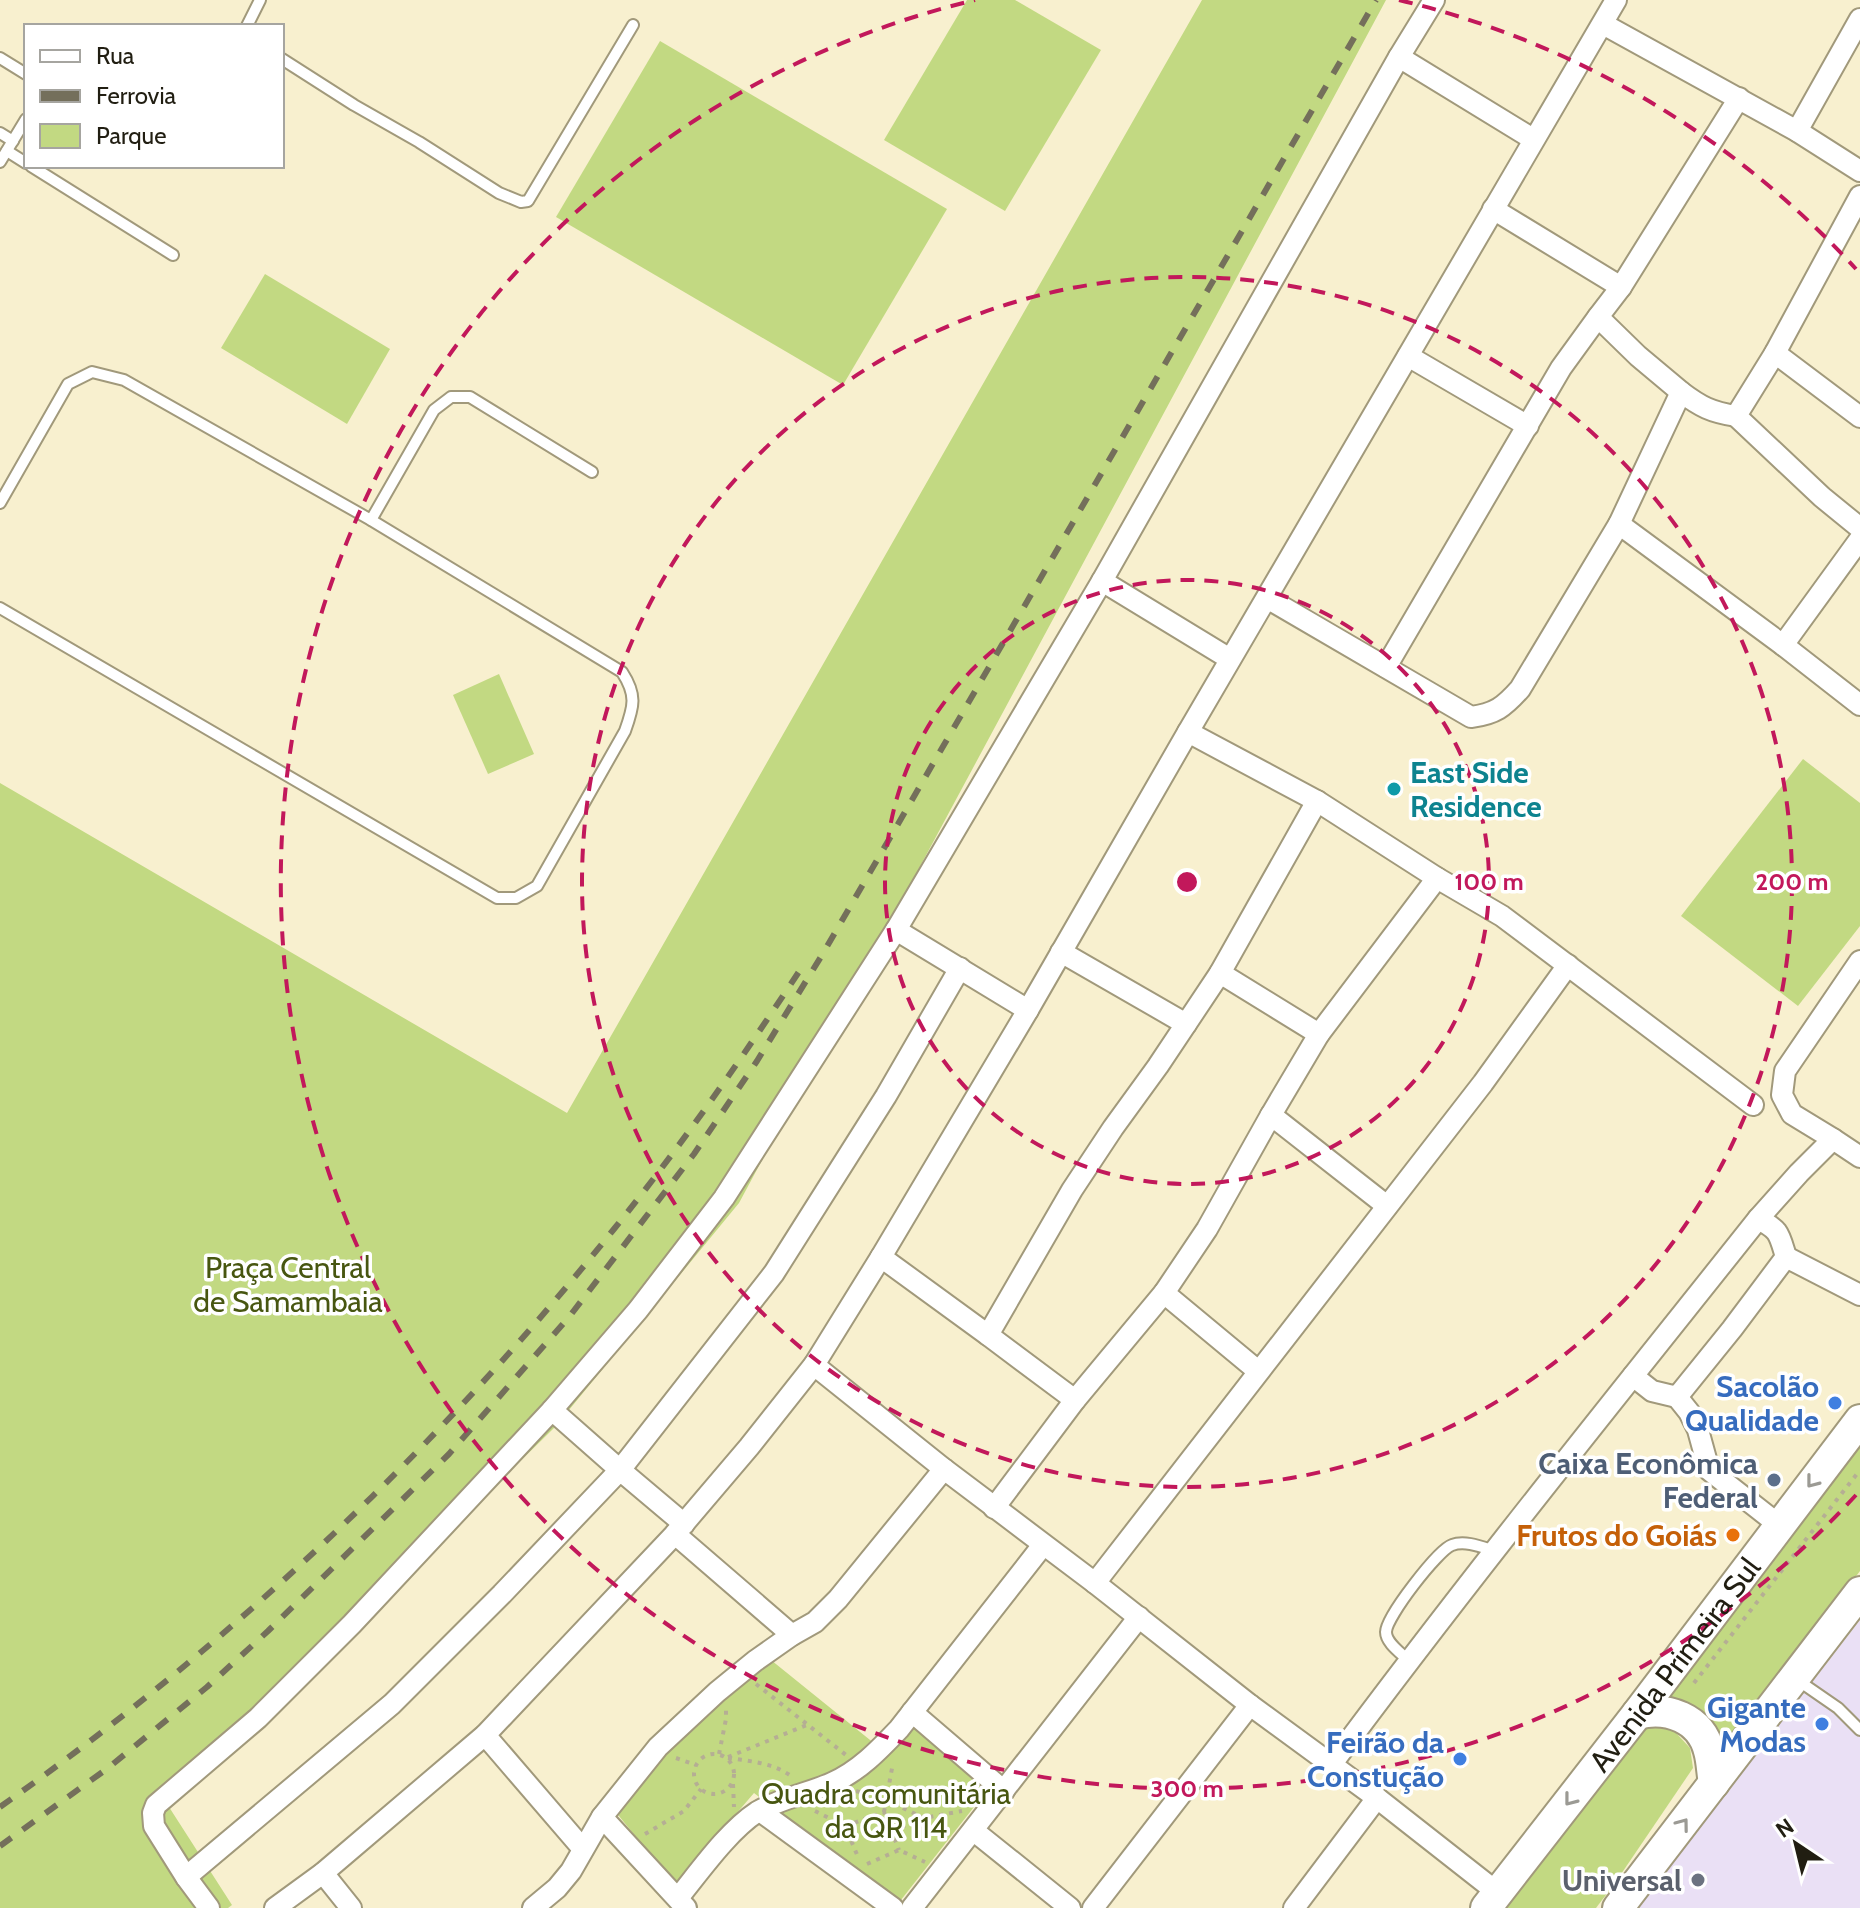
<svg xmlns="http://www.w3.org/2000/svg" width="1860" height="1908" viewBox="0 0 1860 1908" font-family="Cabin,sans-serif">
<rect width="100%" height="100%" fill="#f8f0cf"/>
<!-- commercial -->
<path fill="#eae0f5" d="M1860,1620V1908H1637Z"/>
<!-- green -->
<g fill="#c2d982">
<path d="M967,0H1015L1101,50L1005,211L884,140Z"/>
<path d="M1202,0H1386L739,1203L555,1427L169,1807L232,1905L228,1908H0V783L567,1113Z"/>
<path d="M660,41L947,209L843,385L556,217Z"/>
<path d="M265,274L390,349L347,424L221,348Z"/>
<path d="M499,674L534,754L488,774L453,695Z"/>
<path d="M1803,759L1860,803V926L1798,1006L1681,916Z"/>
<path d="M1860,1422V1571L1718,1758L1709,1728L1671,1697L1652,1699Z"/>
<path d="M756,1648L875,1744L907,1713L992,1784L897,1905L754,1793L675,1885L606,1800L713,1681Z"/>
<path d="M1666,1722L1690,1748L1693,1768L1615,1883L1596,1908H1494L1644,1727Z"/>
</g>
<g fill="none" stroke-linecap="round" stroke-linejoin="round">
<!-- service casing -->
<g stroke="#a1997b" stroke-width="14">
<g id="service">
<path d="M247,26L260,0"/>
<path d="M0,58L26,74"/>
<path d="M282,59L354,105L419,142L499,193L521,202L528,201L633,25"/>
<path d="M0,133L13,141"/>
<path d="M7,151L26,163"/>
<path d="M0,162L26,119"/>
<path d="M31,166L173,255"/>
<path d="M0,503L68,384L92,372L124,380L371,520L622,672C637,695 634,706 625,731L537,886L516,898H497L0,608"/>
<path d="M371,520L434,410L451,397H470L592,472"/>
<path d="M1409,1661C1401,1653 1386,1643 1386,1632C1386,1617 1438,1550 1452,1545C1465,1540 1482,1547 1495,1551"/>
<path d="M1796,1679L1838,1708L1860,1730"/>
</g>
</g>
<!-- minor casing -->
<g stroke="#a1997b" stroke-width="24">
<g id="minor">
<path d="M1434,0L1399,57L1533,139"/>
<path d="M1603,24L1797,131L1860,171"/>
<path d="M1797,131L1860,19"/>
<path d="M1860,196L1775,353L1736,416L1822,497L1860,528"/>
<path d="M1493,209L1621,287"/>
<path d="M1775,353L1860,417"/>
<path d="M1408,356L1528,426"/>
<path d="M1681,392L1638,356L1598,317L1621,287L1739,98"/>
<path d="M1619,524L1681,392C1701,407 1711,412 1736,416"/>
<path d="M1102,581L1230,659"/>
<path d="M1267,598L1471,717C1495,714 1504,707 1520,689L1619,524L1783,645L1860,705"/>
<path d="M1783,645L1860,539"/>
<path d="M1386,667L1561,368L1598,317"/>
<path d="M1188,732L1317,801L1437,878L1502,916L1753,1105"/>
<path d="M896,930L1028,1010"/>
<path d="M1061,952L1186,1024"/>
<path d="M1220,973L1319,1034"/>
<path d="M1271,1115L1387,1206"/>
<path d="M1833,1139L1860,1157"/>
<path d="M881,1257L988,1335"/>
<path d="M1786,1257L1860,1295"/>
<path d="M1164,1293L1258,1371"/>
<path d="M814,1365L944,1469L1095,1583L1250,1705L1377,1798L1498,1893"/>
<path d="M1633,1376L1652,1391L1677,1397L1732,1329L1786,1257C1779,1234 1780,1230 1758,1219"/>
<path d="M1677,1397L1689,1412L1698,1430L1709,1470L1779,1525"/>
<path d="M1075,1400L988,1335L1072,1190L1113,1128L1158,1066L1220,973L1317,801"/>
<path d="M552,1410L638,1310L724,1198L896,930L1102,581L1399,57"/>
<path d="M994,1508L1075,1400L1164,1293L1207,1229L1271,1115L1319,1034L1437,878"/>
<path d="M675,1534L792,1635"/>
<path d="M1095,1583L1483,1083L1568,965"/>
<path d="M912,1712L1004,1791"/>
<path d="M485,1735L583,1849"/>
<path d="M1331,1765C1469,1579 1614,1400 1758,1219L1799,1173L1833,1139L1792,1114L1782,1095L1785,1071L1860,961"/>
<path d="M760,1811L893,1908"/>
<path d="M602,1817L686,1908"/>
<path d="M974,1831L1070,1908"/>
<path d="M323,1873L351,1908"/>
<path d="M186,1877L392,1704L502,1594L620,1470L684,1524"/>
<path d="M678,1898C700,1871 728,1831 757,1812C781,1798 807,1794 832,1783C859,1771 879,1750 899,1729L1043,1545"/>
<path d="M209,1908L186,1877L154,1826L153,1813L156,1805L258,1718L352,1624L552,1410L620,1470L774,1273L886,1096L960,968"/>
<path d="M275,1908L323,1873L485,1735L675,1534L749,1447L814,1365L881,1257L1028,1010L1188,732L1616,0"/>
<path d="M533,1908L557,1888L571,1871L602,1817L658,1747L717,1692L755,1661L792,1635L815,1622L838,1599L944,1469"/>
<path d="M912,1908L1139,1617"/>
<path d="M1093,1908L1250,1705"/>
<path d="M1294,1908L1377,1798"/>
</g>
</g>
<!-- secondary casing -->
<g stroke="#a1997b" stroke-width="34">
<g id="secondary">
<path d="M1637,1714C1667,1706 1701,1718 1709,1751C1712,1761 1712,1773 1714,1783"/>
<path id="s1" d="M1486,1908L1637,1714L1860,1420"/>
<path d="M1618,1908L1860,1592"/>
</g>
</g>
<!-- path -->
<g stroke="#b5ae94" stroke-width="4" stroke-dasharray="4 6" stroke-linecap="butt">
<path d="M1694,1683L1860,1470"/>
<path d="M756,1684L846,1755"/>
<path d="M719,1754L726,1719V1709"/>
<circle cx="714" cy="1774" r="20"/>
<path d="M728,1757L807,1725"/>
<path d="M676,1758L696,1765"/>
<path d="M728,1758C750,1761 773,1763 791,1776"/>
<path d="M733,1784L734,1807"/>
<path d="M856,1791L886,1800L924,1818"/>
<path d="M815,1811L845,1826L858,1857"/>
<path d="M884,1812L893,1763"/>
<path d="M845,1826L884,1812L899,1850"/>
<path d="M892,1831L924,1818L962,1811"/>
<path d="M645,1834L684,1811L701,1789"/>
<path d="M867,1864L899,1850L925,1862"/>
</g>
<!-- service -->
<use href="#service" stroke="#fff" stroke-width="10"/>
<!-- minor -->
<use href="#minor" stroke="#fff" stroke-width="20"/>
<!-- secondary -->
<use href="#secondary" stroke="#fff" stroke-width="30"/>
<!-- rail -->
<g stroke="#746f5b" stroke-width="6" stroke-dasharray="14 14" stroke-linecap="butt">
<path d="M0,1807C230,1645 438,1449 614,1229C682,1145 745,1054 804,964"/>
<path d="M0,1846L108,1768L207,1687L268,1631L449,1454L569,1317L694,1154L757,1061L822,955L1376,0"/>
</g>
</g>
<!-- one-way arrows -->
<defs><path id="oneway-chevron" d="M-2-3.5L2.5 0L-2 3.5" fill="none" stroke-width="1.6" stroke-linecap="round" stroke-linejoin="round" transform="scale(2)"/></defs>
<g stroke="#9b9a94">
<use href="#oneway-chevron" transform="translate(1812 1482) rotate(128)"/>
<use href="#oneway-chevron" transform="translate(1570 1800) rotate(128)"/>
<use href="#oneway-chevron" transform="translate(1683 1824) rotate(-53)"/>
</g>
<!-- distance rings -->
<g fill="none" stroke="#c2185b" stroke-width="4" stroke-dasharray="14 10">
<circle cx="1187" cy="882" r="302"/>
<circle cx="1187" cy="882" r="605"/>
<path d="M1856 1495A907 907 0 1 1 975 0M1399 0A907 907 0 0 1 1856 269"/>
</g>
<!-- markers -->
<circle fill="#0f9aa8" stroke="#fff" stroke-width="3" cx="1394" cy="789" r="8"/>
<g fill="#3f7fe0" stroke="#fff" stroke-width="3">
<circle cx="1835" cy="1403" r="8"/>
<circle cx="1822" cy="1724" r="8"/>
<circle cx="1460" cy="1759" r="8"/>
</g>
<circle fill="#5c6f8a" stroke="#fff" stroke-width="3" cx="1774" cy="1480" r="8"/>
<circle fill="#e8710a" stroke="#fff" stroke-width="3" cx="1733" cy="1535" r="8"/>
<circle fill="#6b7280" stroke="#fff" stroke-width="3" cx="1698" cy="1880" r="8"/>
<g text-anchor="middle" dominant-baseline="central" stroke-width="7" stroke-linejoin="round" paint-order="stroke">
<!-- culture labels -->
<g font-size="30" font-weight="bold" fill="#0d838f" stroke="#fff" text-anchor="start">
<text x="1410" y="772">East Side<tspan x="1410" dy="34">Residence</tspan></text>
</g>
<!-- park labels -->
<g font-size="30" fill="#475610" stroke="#fff">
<text x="288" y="1267">Praça Central<tspan x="288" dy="34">de Samambaia</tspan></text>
<text x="886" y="1793">Quadra comunitária<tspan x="886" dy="34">da QR 114</tspan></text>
</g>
<!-- shop labels -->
<g font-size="30" font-weight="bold" fill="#366cbe" stroke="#fff" text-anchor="end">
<text x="1819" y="1386">Sacolão<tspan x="1819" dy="34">Qualidade</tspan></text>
<text x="1806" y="1707">Gigante<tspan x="1806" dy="34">Modas</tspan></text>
<text x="1444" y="1742">Feirão da<tspan x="1444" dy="34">Constução</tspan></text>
</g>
<!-- service labels -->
<g font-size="30" font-weight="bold" fill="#4e5e75" stroke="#fff" text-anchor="end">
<text x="1758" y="1463">Caixa Econômica<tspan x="1758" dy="34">Federal</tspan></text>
</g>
<!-- food labels -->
<g font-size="30" font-weight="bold" fill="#c56008" stroke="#fff" text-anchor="end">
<text x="1717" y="1535">Frutos do Goiás</text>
</g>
<!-- street labels -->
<g font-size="30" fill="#211e12" stroke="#fff">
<text stroke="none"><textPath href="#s1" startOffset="308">Avenida Primeira Sul</textPath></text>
</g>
<!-- worship labels -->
<g font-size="30" font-weight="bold" fill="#5b616d" stroke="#fff" text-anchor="end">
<text x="1682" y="1880">Universal</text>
</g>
</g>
<circle cx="1187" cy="882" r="12" fill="#c2185b" stroke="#fff" stroke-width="4"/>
<g font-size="24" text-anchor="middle" font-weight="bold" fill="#c2185b" stroke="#fff" stroke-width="7" stroke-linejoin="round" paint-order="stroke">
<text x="1489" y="890">100 m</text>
<text x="1792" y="890">200 m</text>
<text x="1187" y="1797">300 m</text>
</g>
<!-- legend -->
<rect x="24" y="24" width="260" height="144" fill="#ffffff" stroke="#a6a5a0" stroke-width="2"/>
<rect x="40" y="50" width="40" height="12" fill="#ffffff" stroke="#a6a5a0" stroke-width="2"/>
<text x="96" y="64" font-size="24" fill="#211e12">Rua</text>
<rect x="40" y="90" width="40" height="12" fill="#746f5b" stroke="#a6a5a0" stroke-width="2"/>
<text x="96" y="104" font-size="24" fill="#211e12">Ferrovia</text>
<rect x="40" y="124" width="40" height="24" fill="#c2d982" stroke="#a6a5a0" stroke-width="2"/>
<text x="96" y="144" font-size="24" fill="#211e12">Parque</text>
<!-- north arrow -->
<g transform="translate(1796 1844) rotate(325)" stroke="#ffffff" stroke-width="6" paint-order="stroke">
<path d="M0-6L14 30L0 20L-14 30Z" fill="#211e12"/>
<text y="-12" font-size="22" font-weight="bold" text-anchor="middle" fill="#211e12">N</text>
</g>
</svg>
